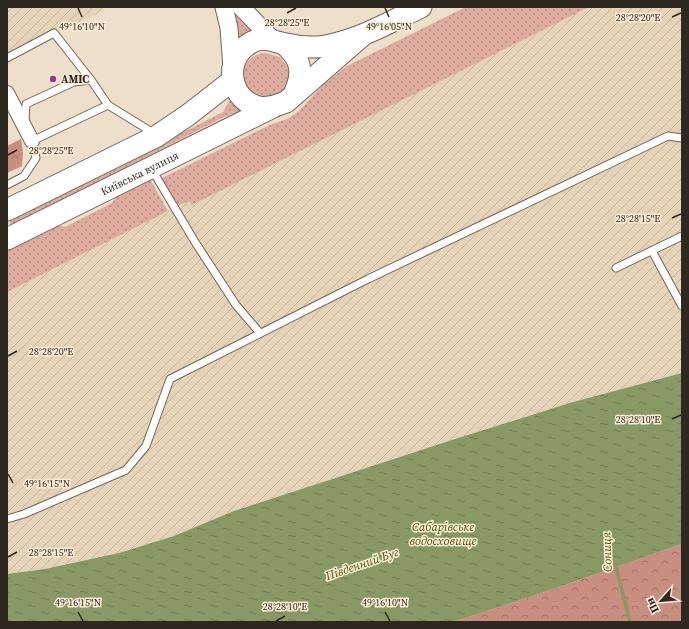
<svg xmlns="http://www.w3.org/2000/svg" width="689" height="629" viewBox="0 0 689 629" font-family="'Source Serif 4',serif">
<defs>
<pattern id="industrial-furrows" width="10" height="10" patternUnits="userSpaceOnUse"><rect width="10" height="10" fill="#e4d3b7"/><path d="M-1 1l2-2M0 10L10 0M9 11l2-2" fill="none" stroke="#c4b59d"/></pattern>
<pattern id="grass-dots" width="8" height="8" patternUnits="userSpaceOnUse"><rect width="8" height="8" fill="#ddac9f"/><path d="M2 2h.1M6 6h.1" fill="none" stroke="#b48c81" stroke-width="1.8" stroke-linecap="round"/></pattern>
<pattern id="forest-crowns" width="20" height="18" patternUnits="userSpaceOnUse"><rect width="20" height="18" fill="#c88e7f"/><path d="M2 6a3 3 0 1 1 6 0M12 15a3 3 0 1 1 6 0" fill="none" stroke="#a37468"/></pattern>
<pattern id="water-ripples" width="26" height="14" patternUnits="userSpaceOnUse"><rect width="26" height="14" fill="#899965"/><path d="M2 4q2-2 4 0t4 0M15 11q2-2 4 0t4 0" fill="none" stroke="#707d53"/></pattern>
</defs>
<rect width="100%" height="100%" fill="#eddfca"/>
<!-- industrial -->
<g fill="url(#industrial-furrows)">
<path d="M7,7H102L104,11L54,33L7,58Z"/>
<path d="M589,7H682V373L573,402L455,439L234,511L174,536L119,553L45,569L7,574V292L189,200L192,205Z"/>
</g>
<!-- grass -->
<g fill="url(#grass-dots)">
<path d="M233,7L255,29L238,38Z"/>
<path d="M466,7H589L192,205L189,201L177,206L162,178L272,124L287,119L299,111L323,85L347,66Z"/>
<path d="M265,53L280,57L290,69L288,92L255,102L240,77C245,63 249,55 265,53Z"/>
<path d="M231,98L243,110L224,117L13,225L10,224V220L223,112Z"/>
<path d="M150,179L168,211L7,292V249L56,225L65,227L112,203L117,195Z"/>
</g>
<!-- forest -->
<g fill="url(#forest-crowns)">
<path d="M21,139L23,154L22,166L7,173V146Z"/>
<path d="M682,544V622H453L542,593Z"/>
</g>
<!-- water -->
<path fill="url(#water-ripples)" d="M682,373V544L542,593L453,622H7V574L45,569L119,553L174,536L234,511L455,439L573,402Z"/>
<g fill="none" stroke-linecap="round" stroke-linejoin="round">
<!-- stream -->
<path stroke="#899965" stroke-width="3.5" d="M615,563L630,622"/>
<!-- service casing -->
<g stroke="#726654" stroke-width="9">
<g id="service">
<path d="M7,58L54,33L91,80"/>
<path d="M25,122L26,104L74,82L91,80L108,105"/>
<path d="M151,168L195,242L236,305L260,333"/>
<path d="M7,185L24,176L36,158L32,141L108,105L155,134"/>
<path d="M652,251L682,306"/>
<path d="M616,268L682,236"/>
<path d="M7,519L24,514L126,470L146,446L170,379L368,279L668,136L682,138"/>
</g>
</g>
<!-- minor casing -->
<g stroke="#726654" stroke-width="16">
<path id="minor" d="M7,93L32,141"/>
</g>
<!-- tertiary casing -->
<g stroke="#726654" stroke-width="19">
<g id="tertiary">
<path d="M224,7L229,28L232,68"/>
<path d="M241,7L272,39"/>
</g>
</g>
<!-- primary casing -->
<g stroke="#726654" stroke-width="23">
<g id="primary">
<path d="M363,35L286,102C277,105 269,109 259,107C231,101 223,63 246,46C261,34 271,41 286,44C299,47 313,48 325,46C359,40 390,22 421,7"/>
<path d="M284,44C301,59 304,71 295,92"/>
<path d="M7,210L157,136L188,115L233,80"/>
<path id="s1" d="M7,239L273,107"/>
</g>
</g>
<!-- service -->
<use href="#service" stroke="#fff" stroke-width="7"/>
<!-- minor -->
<use href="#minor" stroke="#fff" stroke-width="14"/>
<!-- tertiary -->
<use href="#tertiary" stroke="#fff" stroke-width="17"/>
<!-- primary -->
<use href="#primary" stroke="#fff" stroke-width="21"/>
</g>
<!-- ticks -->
<path fill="none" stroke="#2d2820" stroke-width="1.5" d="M78,8L82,17M385,8L389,17M287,13L296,8M672,17L681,13M8,155L17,150M672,218L681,214M8,356L17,351M672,419L681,415M8,474L13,483M8,557L17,552M78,612L83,621M385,612L390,621M276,621L285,616"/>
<!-- markers -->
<circle fill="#983398" stroke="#faecd7" stroke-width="1.5" cx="53" cy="79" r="4"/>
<g text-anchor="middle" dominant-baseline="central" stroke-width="3" stroke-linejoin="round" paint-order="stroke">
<!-- poi labels -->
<g font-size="11" font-weight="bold" fill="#2d2820" stroke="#faecd7" text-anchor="start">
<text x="61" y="79">АМІС</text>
</g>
<!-- street labels -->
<g font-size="11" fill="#2d2820" stroke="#faecd7">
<text stroke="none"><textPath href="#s1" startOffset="148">Київська вулиця</textPath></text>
</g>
<!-- water labels -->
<g font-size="12" font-style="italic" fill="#445600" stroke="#faecd7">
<text x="443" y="527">Сабарівське<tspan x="443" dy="14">водосховище</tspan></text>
<text transform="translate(607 552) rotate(-92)">Сониця</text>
<text transform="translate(362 564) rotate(-19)">Південний Буг</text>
</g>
</g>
<g font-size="10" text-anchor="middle" fill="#2d2820" stroke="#faecd7" stroke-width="3" stroke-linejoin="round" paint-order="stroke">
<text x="638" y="21">28°28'20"E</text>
<text x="287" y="26">28°28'25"E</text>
<text x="82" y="30">49°16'10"N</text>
<text x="389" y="30">49°16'05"N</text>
<text x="51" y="154">28°28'25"E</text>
<text x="638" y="222">28°28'15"E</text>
<text x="51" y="355">28°28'20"E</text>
<text x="638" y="423">28°28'10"E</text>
<text x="47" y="487">49°16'15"N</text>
<text x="51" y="556">28°28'15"E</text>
<text x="78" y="606">49°16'15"N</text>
<text x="385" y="606">49°16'10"N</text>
<text x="285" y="610">28°28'10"E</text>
</g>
<!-- border -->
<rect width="689" height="629" fill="none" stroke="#2d2820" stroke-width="16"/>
<!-- north arrow -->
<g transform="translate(661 601) rotate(243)" stroke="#faecd7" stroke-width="3" paint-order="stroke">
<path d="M0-3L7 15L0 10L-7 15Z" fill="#2d2820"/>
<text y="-6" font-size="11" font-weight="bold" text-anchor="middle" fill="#2d2820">Пн</text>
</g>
</svg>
